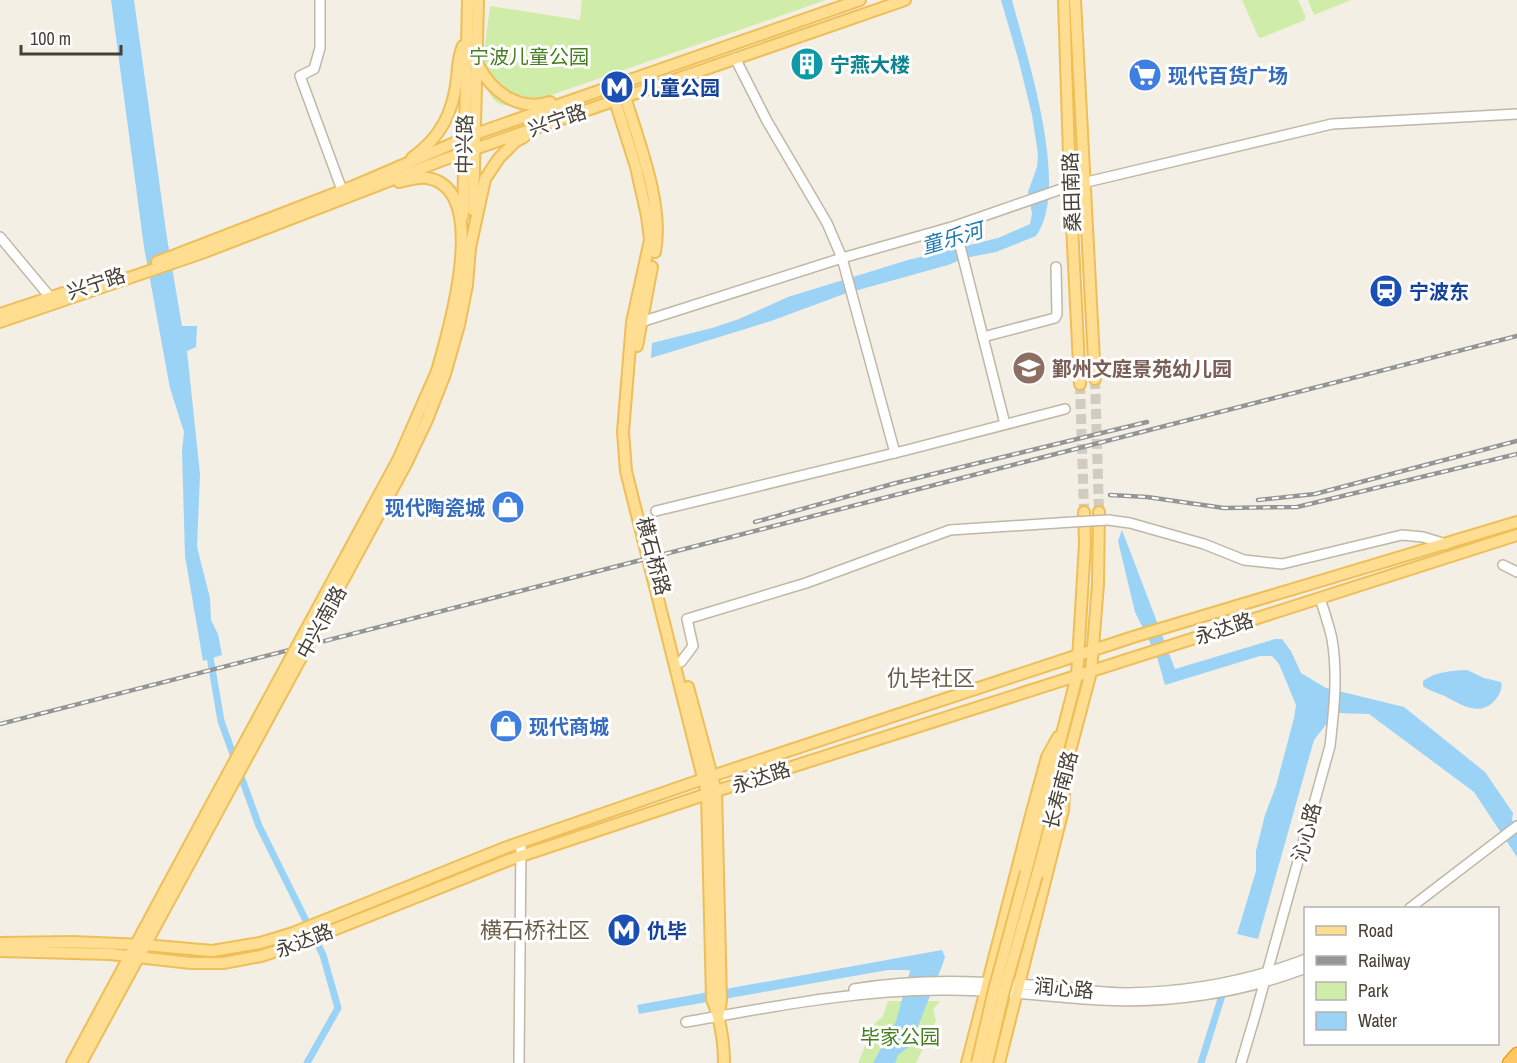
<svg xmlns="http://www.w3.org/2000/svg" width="1517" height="1063" viewBox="0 0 1517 1063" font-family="'Archivo Narrow','Noto Sans SC',sans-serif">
<rect width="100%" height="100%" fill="#f4efe4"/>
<!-- green -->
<g fill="#cfeca9">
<path d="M582,0H826L537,100C526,103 515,108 504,105C472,98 488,30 490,6L580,20Z"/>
<path d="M1242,0H1298L1305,15V20L1261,38L1258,36Z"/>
<path d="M1308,0H1351L1314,15Z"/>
<path d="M888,1001H940L933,1010L936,1021L916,1063H858L875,1023L883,1016Z"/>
</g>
<!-- water -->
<g fill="#9bd3f7">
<path d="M111,0H134L167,238L182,326H197L196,347L187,351L200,474L197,547L210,598L211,620L218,634L222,655L203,661L185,556L182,450L184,432L170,388L144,247Z"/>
<path d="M1001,0H1012C1026,54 1071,188 1036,236L996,252L965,258L948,265L844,294L771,321L651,358L652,343L712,328L739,319L788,297L908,260L998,238L1030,224L1032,214L1028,192L1037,167L1038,154L1032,115L1019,62Z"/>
<path d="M1122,530L1175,669L1275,639H1282L1291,651L1301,673L1326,688L1404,707L1485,772L1513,813L1512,820L1517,826V857L1474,792L1369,714L1335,713L1314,740L1258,939L1237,934L1256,871V851L1265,815L1276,786L1294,718L1296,705L1279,664L1272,656H1260L1165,685L1157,657L1135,612L1118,541Z"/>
<path d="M1467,670L1484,678L1501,682C1503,687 1500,694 1496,699C1481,718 1461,705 1445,696C1437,693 1430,691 1423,686V681C1436,671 1452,671 1467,670Z"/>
<path d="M942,950L945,957L942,966L910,1046L898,1055L895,1063H873L896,1021L910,971L909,970H888L639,1014L637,1005Z"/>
</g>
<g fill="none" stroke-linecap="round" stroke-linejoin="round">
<!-- canal -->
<g stroke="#9bd3f7" stroke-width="7">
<path d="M209,651L221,721L259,826L323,955L338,1008L307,1063"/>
<path d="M1201,1063L1224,989"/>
</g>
<!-- major-tunnel -->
<g stroke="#d1ccc1" stroke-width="10" stroke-dasharray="10 5" stroke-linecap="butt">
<path d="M1095,379L1099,512"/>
<path d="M1080,384L1084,512"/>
</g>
<!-- minor casing -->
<g stroke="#c0b7a6" stroke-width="12">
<g id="minor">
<path d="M320,0V48L314,69L300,76L342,190"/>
<path d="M735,58L767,121L827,223L842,258L895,453"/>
<path d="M955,226L1005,424"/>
<path d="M0,237L50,297"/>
<path d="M641,322L842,258L955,226L1070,186L1332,124L1517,114"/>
<path d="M983,337L1055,318L1057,314L1056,267"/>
<path d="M656,511L907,450L1065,409"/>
<path d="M1108,520L1130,523L1204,544L1244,560L1282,564L1402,535L1423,537L1446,544"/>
<path d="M1503,565L1517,572"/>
<path d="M681,662L693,646L687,619L806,583L950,530L1072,522"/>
<path d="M1410,908L1517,826"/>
<path d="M854,989C918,978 981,981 1045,986C1072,988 1099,993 1127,993C1188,992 1249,981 1306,959"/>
<path d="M686,1022C771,1007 855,990 942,990C995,989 1047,997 1100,1000C1169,1004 1241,993 1306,968"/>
<path d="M519,1063L521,842"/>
<path d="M1241,1063L1255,1016L1330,746C1334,710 1338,675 1332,639C1329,625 1324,611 1320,598"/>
</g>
</g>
<!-- major casing -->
<g stroke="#eebe58" stroke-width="14">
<g id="major">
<path d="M1064,0L1070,186L1080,384"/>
<path d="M1075,0L1095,379"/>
<path d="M478,65C492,92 519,112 550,102"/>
<path d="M625,97C639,143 664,205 655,252"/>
<path d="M615,101L636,167L647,216L650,240L632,322L623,432L626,471L707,794L712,999C721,1021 724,1040 724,1063"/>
<path d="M412,158C441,137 453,113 457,78C458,67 458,56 463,46"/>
<path d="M399,182C408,180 418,177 427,178C492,188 448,333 437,371"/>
<path d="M473,210L478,0"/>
<path d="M463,216L468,0"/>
<path d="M157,262L354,186L475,134L860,0"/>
<path d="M0,314L91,284"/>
<path d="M0,322L202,253L443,160L905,0"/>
<path d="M637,346L652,267"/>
<path d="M445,374L459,325L467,285L470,248L485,179L499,158L515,142L524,137"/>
<path d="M688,687L716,791L721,1000L719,1013"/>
<path d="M1026,872L1077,676L1085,544L1084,512"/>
<path d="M1037,875L1091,672L1098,584L1099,512"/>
<path d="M0,943L72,942L145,945L212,951L260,943L293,933L507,847L712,776L1133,637L1517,522"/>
<path d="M0,951L110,954L191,963H223L261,956L298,944L509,860L707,794L1517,535"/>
<path d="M72,1063L205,816"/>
<path d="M81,1063L212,822"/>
<path d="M967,1063L1030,819L1047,757L1058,737"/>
<path d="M999,1063L1063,810L1064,792"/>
</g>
</g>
<!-- highway casing -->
<g stroke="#ec9f27" stroke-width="15">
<path id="highway" d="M1509,1063L1517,1054"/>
</g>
<!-- minor -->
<use href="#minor" stroke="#fff" stroke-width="9"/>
<!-- major -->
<use href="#major" stroke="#ffde92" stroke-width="10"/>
<!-- highway -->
<use href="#highway" stroke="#ffc864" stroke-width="12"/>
<!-- rail casing -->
<g stroke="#959595" stroke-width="4.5">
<g id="rail">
<path d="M1110,495L1147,497L1224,508L1297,507L1517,454"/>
<path d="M1258,500L1315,494L1517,441"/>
<path d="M755,522L896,483L1147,422"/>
<path d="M0,724L1517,336"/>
</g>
</g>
<!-- rail -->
<use href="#rail" stroke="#fff" stroke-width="2" stroke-dasharray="7" stroke-linecap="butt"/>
<!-- minor-bridge casing -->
<g stroke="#c0b7a6" stroke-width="12" stroke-linecap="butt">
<path id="minor-bridge" d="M1072,522L1108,520"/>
</g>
<!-- major-bridge casing -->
<g stroke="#eebe58" stroke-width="14" stroke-linecap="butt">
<g id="major-bridge">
<path d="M205,816L398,460L437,371"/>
<path d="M212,822L406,464L427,420L445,374"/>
<path d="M977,1063L994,990L1026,872"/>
<path d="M987,1063L1004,991L1037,875"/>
</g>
</g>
<!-- minor-bridge -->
<use href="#minor-bridge" stroke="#fff" stroke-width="9"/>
<!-- major-bridge -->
<use href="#major-bridge" stroke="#ffde92" stroke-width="10"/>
</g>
<!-- icons -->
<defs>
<g id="building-disc" transform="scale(1.725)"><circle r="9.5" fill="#0f9aa8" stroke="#fff"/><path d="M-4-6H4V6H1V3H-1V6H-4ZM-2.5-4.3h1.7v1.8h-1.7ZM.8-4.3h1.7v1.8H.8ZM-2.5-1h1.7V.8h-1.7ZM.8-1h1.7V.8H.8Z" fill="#fff"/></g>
<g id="supermarket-disc" transform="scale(1.725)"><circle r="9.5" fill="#3f7fe0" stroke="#fff"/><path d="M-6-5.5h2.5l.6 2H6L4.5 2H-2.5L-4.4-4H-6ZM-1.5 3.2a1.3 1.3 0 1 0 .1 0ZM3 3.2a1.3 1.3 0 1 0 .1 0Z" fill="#fff"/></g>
<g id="metro-disc" transform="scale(1.725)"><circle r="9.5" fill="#1a4fb4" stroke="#fff"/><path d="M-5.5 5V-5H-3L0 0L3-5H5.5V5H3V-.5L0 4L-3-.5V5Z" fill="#fff"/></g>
<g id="station-disc" transform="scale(1.725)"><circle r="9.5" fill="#1a4fb4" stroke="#fff"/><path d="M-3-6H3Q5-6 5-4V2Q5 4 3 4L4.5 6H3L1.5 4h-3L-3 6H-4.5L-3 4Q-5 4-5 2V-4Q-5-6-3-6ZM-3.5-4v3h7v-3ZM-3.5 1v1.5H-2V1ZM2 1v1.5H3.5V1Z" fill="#fff"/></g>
<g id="school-disc" transform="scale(1.725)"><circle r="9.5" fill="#8d6e63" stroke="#fff"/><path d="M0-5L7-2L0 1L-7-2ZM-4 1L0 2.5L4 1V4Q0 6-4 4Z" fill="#fff"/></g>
<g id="shop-disc" transform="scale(1.725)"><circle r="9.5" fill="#3f7fe0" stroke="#fff"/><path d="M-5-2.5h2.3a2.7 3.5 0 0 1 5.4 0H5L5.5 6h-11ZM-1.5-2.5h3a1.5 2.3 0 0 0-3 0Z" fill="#fff"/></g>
</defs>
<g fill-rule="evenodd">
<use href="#building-disc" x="807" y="64"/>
<use href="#supermarket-disc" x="1145" y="75"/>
<use href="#metro-disc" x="617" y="87"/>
<use href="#station-disc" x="1386" y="291"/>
<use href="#school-disc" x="1029" y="368"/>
<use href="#shop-disc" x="508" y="507"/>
<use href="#shop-disc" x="506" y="726"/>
<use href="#metro-disc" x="624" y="930"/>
</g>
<g text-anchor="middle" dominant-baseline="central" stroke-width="6" stroke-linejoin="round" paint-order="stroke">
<!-- park labels -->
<g font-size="20" fill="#467e22" stroke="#fff">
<text x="529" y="56">宁波儿童公园</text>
<text x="900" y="1036">毕家公园</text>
</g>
<!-- culture labels -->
<g font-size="20" font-weight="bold" fill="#0d838f" stroke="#fff" text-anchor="start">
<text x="830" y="64">宁燕大楼</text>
</g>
<!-- shop labels -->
<g font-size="20" font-weight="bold" fill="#366cbe" stroke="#fff" text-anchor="start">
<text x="1168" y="75">现代百货广场</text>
<text x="485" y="507" text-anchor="end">现代陶瓷城</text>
<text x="529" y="726">现代商城</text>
</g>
<!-- transit labels -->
<g font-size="20" font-weight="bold" fill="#164399" stroke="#fff" text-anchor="start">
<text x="640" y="87">儿童公园</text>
<text x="1409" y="291">宁波东</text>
<text x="647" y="930">仇毕</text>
</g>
<!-- street labels -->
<g font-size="20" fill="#473f34" stroke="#fff">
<text transform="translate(557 120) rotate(-19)">兴宁路</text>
<text transform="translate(464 144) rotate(-89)">中兴路</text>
<text transform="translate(1071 192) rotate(-92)">桑田南路</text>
<text transform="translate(96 283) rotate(-18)">兴宁路</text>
<text transform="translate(654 556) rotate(75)">横石桥路</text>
<text transform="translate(321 622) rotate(-61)">中兴南路</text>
<text transform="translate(1224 628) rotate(-18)">永达路</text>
<text transform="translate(761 777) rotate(-18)">永达路</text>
<text transform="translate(1060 790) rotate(-75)">长寿南路</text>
<text transform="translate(1306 832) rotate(-75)">沁心路</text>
<text transform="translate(304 940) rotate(-21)">永达路</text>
<text transform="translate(1064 988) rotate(5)">润心路</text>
</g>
<!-- education labels -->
<g font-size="20" font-weight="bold" fill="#785e54" stroke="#fff" text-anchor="start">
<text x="1052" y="368">鄞州文庭景苑幼儿园</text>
</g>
<!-- water labels -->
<g font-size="21" font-style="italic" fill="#227ab3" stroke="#fff">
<text transform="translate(952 238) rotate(-16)">童乐河</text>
</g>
<!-- quarter labels -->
<g font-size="22" fill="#6b5d4a" stroke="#fff">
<text x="931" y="678">仇毕社区</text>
<text x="535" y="930">横石桥社区</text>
</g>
</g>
<!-- legend -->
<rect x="1304" y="907" width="195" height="138" fill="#ffffff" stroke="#b5b2ae" stroke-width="1.5"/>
<rect x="1316" y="926" width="30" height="9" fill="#ffde92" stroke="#b5b2ae" stroke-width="1.5"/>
<text x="1358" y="937" font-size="18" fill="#473f34">Road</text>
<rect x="1316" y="956" width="30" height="9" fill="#959595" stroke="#b5b2ae" stroke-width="1.5"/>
<text x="1358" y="967" font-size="18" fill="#473f34">Railway</text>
<rect x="1316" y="982" width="30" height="18" fill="#cfeca9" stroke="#b5b2ae" stroke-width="1.5"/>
<text x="1358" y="997" font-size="18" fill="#473f34">Park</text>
<rect x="1316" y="1012" width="30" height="18" fill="#9bd3f7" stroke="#b5b2ae" stroke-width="1.5"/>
<text x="1358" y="1027" font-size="18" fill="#473f34">Water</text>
<!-- scale -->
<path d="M21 45v9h100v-9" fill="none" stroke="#473f34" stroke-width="3"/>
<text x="30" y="45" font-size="18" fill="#473f34" stroke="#ffffff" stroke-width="4.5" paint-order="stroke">100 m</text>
</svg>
